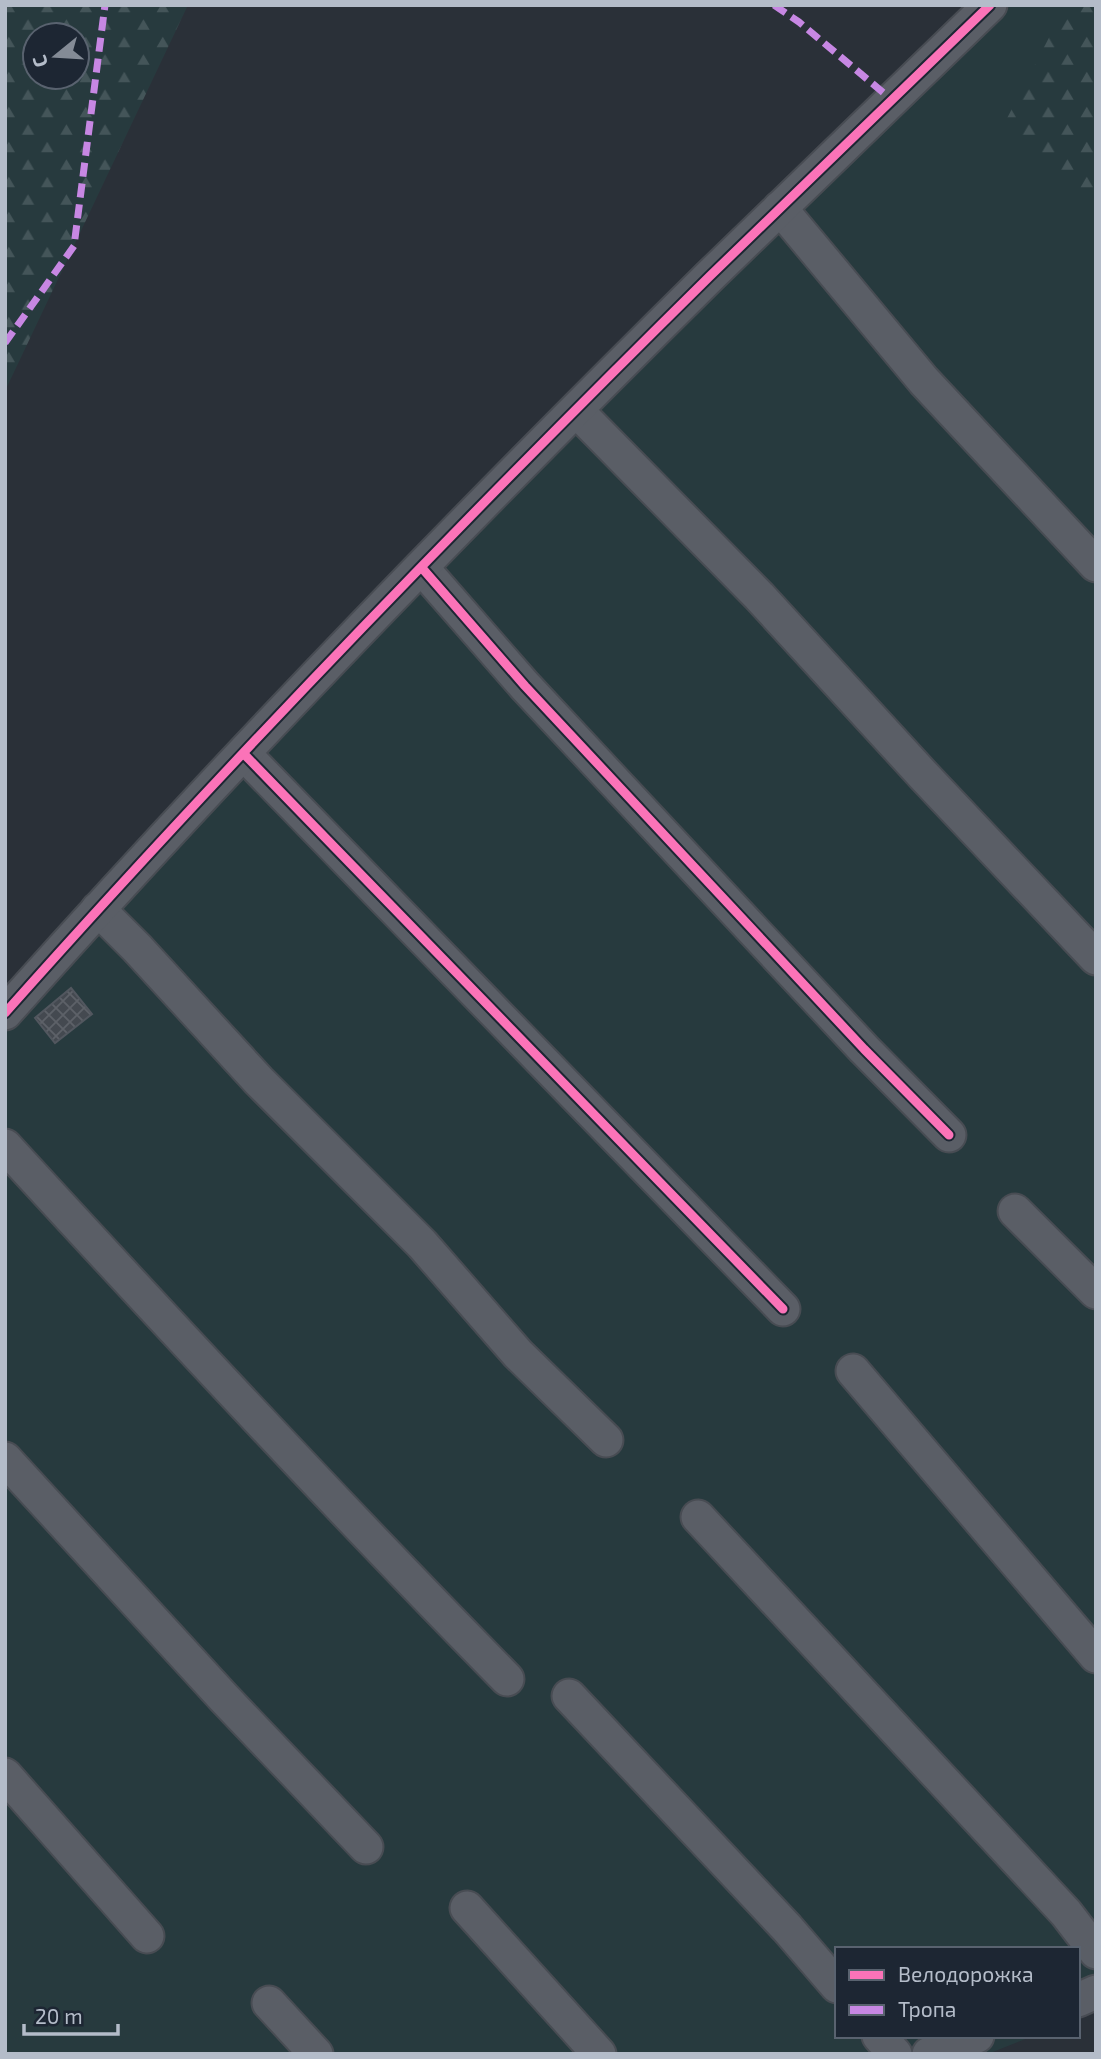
<svg xmlns="http://www.w3.org/2000/svg" width="1101" height="2059" viewBox="0 0 1101 2059" font-family="'Exo 2',sans-serif">
<defs>
<pattern id="forest-firs" width="22" height="20" patternUnits="userSpaceOnUse" patternTransform="scale(1.75)"><rect width="22" height="20" fill="#273a3e"/><path d="M5 1l3.5 6h-7zM16 11l3.5 6h-7z" fill="#445559"/></pattern>
<pattern id="building-cross-hatch" width="8" height="8" patternUnits="userSpaceOnUse" patternTransform="scale(1.75)"><rect width="8" height="8" fill="#444950"/><path d="M0 0l8 8M0 8l8-8" fill="none" stroke="#5d6168"/></pattern>
</defs>
<rect width="100%" height="100%" fill="#2a3038"/>
<!-- green -->
<path fill="#273a3e" d="M967,5H1096V2012L1078,2018V1949H837V2036H1033L988,2054H5V991Z"/>
<!-- forest -->
<g fill="url(#forest-firs)" fill-rule="evenodd">
<path d="M5,5H188L5,391ZM35,35H77V77H35Z"/>
<path d="M1066,5H1096V210L1003,126Z"/>
</g>
<!-- building -->
<path fill="url(#building-cross-hatch)" stroke="#52575f" stroke-width="2" d="M71,988L92,1014L55,1043L35,1018Z"/>
<g fill="none" stroke-linecap="round" stroke-linejoin="round">
<!-- street casing -->
<g stroke="#484c53" stroke-width="37">
<g id="street">
<path d="M780,208L924,381L1096,565"/>
<path d="M576,410L759,596L924,776L1096,958"/>
<path d="M422,568L525,686L864,1049L949,1135"/>
<path d="M244,754L783,1309"/>
<path d="M98,909L137,948L259,1081L422,1244L518,1354L606,1440"/>
<path d="M5,1013C231,759 468,515 710,276C803,185 897,96 990,5"/>
<path d="M5,1146C170,1326 336,1505 507,1679"/>
<path d="M1015,1211L1096,1292"/>
<path d="M853,1371L1096,1656"/>
<path d="M5,1459L224,1698L366,1847"/>
<path d="M698,1517L1066,1913L1096,1952"/>
<path d="M569,1696L787,1928L837,1986"/>
<path d="M5,1775L147,1936"/>
<path d="M467,1908L599,2054"/>
<path d="M1078,2000L1096,1992"/>
<path d="M269,2003L316,2054"/>
<path d="M879,2036L895,2054"/>
<path d="M929,2054L977,2036"/>
</g>
</g>
<!-- street -->
<use href="#street" stroke="#5a5e66" stroke-width="33"/>
<!-- quiet -->
<g stroke="#c787e3" stroke-width="7" stroke-dasharray="14 7" stroke-linecap="butt">
<path d="M774,5L799,22L892,100"/>
<path d="M5,343L74,246L105,5"/>
</g>
<!-- cycleway casing -->
<g stroke="#1d2633" stroke-width="13">
<g id="cycleway">
<path d="M422,568L525,686L864,1049L949,1135"/>
<path d="M244,754L783,1309"/>
<path d="M5,1013C231,759 468,515 710,276C803,185 897,96 990,5"/>
</g>
</g>
<!-- cycleway -->
<use href="#cycleway" stroke="#fb73b8" stroke-width="9"/>
</g>
<!-- border -->
<rect width="1101" height="2059" fill="none" stroke="#b4bcc9" stroke-width="14"/>
<!-- legend -->
<rect x="835" y="1947" width="245" height="91" fill="#1d2633" stroke="#59626f" stroke-width="2"/>
<rect x="849" y="1970" width="35" height="10" fill="#fb73b8" stroke="#59626f" stroke-width="2"/>
<text x="898" y="1982" font-size="21" fill="#b4bcc9">Велодорожка</text>
<rect x="849" y="2005" width="35" height="10" fill="#c787e3" stroke="#59626f" stroke-width="2"/>
<text x="898" y="2017" font-size="21" fill="#b4bcc9">Тропа</text>
<!-- north arrow -->
<g transform="translate(56 56) rotate(252)"><circle r="33" fill="#1d2633" stroke="#59626f" stroke-width="2"/>
<path d="M0-5L12 26L0 18L-12 26Z" fill="#848b96"/>
<text y="-10" font-size="19" font-weight="bold" text-anchor="middle" fill="#b4bcc9">С</text>
</g>
<!-- scale -->
<path d="M24 2024v10h94v-10" fill="none" stroke="#b4bcc9" stroke-width="3.5"/>
<text x="35" y="2024" font-size="21" fill="#b4bcc9" stroke="#1d2633" stroke-width="5" paint-order="stroke">20 m</text>
</svg>
